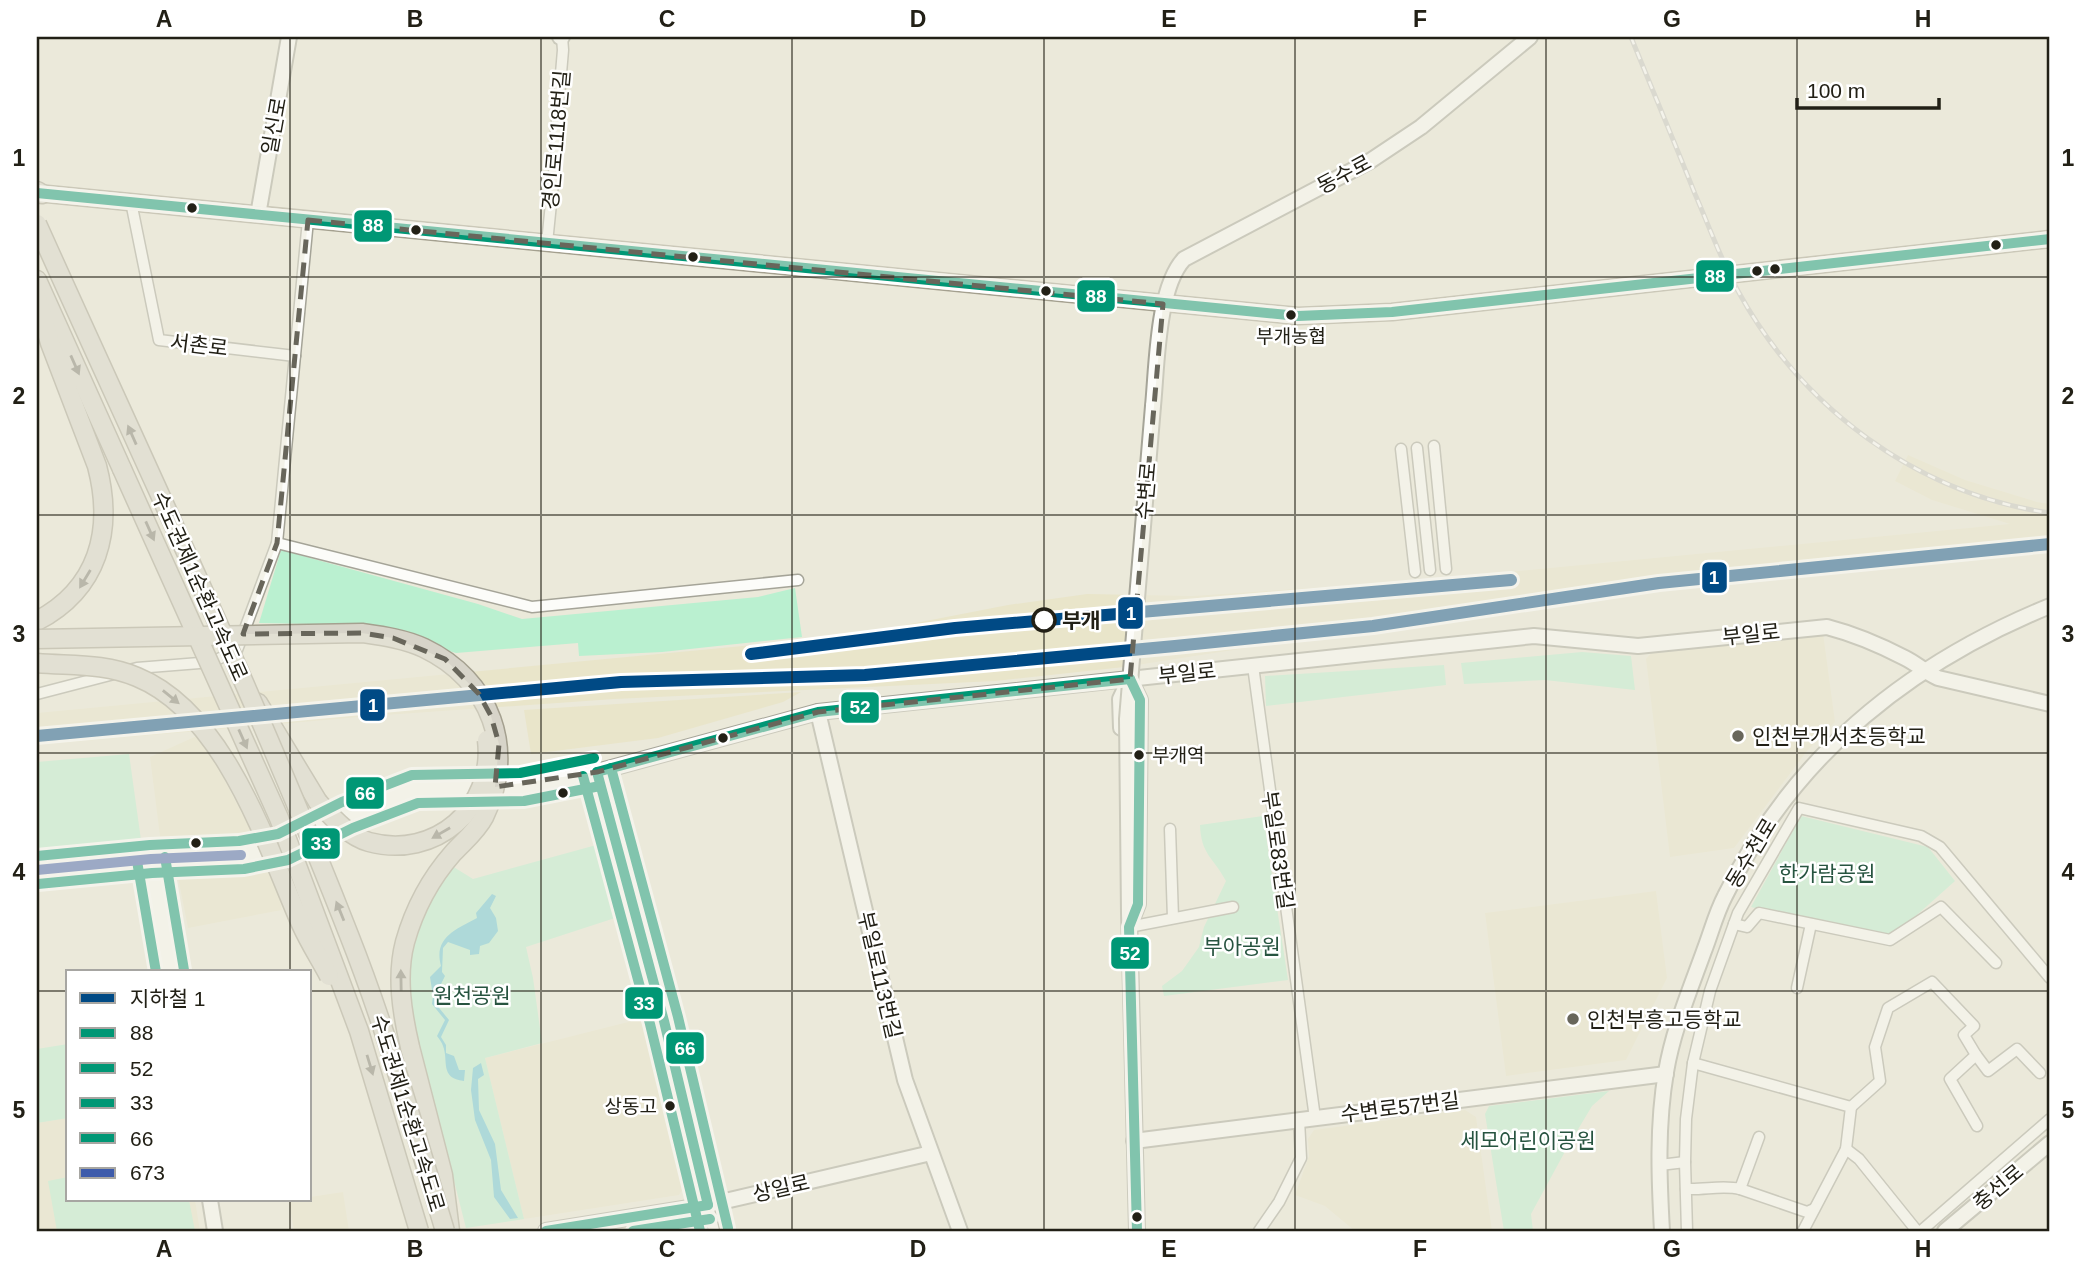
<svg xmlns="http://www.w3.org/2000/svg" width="2087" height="1268" viewBox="0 0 2087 1268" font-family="Arial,'Noto Sans KR',sans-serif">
<rect width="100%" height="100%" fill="#ebe9da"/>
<!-- built -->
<g fill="#e9e5ca">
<path d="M1908,455L1965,480L2037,502L2050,504V553L1648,592L1519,613L1298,640L1124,667L995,681L614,699L371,716L37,745V713L849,636L1008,605L1087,594L1192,596L1404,582L2010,524L1932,500L1895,481Z"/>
<path d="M1823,633L1835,722L1807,751L1734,848L1670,857L1646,659L1652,652Z"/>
<path d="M801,692L783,702L658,738L531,754L524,710Z"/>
<path d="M201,734L254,837L161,844L150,757Z"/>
<path d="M271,854L282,910L188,928L177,872Z"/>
<path d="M1656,891L1667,978L1626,1060L1506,1076L1485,913Z"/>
<path d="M644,1018L685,1185L679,1195L524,1219L485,1058Z"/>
<path d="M1465,1110L1476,1117L1492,1231H1355L1325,1206L1295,1195L1309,1156L1308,1139L1314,1130Z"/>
<path d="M68,1118V1200H195L200,1231H40L37,1212V1123Z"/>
<path d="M343,1192L349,1231H294L289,1201L310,1200V1197Z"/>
</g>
<!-- green -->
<g fill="#baf0d0">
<path d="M281,550L478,604L522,619L758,597L795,588L802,637L662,652L579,656L578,643L456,653L362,625L259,623Z"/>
<path d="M1582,652L1631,656L1635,690L1545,680L1464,684L1461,663Z"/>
<path d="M1444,665L1446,685L1266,706L1265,676Z"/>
<path d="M129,754L141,840L37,851V762Z"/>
<path d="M1263,816L1288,980L1164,996L1162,986L1182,971L1199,947L1204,927L1226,881C1214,858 1201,855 1200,825Z"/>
<path d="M1801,816L1928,847L1955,881L1891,938L1751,907Z"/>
<path d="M600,844L618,917L526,947L533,978L542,1043L485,1058L524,1219L466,1228L411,1011C408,976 410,940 425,908C431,893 443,879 452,866L473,879Z"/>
<path d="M68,1044V1118L37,1123V1049Z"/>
<path d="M1609,1091L1592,1106L1568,1146L1531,1214L1533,1231H1504L1485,1114L1489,1106Z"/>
<path d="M68,1177V1200H189L195,1231H57L48,1181Z"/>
</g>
<!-- water -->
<g fill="#65c5d8">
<path d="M492,894L496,896L490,908L496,918L498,931L489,943L480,946L479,954L470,955V950L448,942L443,948L442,972L445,976L440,986L444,989L435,1003L449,1020L441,1037L446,1045V1053L454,1056L459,1070H465L464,1081C439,1078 449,1061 443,1046C442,1042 439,1039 437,1036L445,1020L432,1004L433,996L430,977L441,966C433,937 457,929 477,918L476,913Z"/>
<path d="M481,1063L484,1075L478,1079L479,1110L495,1144L501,1190L518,1218L510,1219L494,1197L491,1160L475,1120L471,1090L473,1068Z"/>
</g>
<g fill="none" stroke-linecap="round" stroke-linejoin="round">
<!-- street casing -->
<g stroke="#a5a498" stroke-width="13">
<g id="street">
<path d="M131,202L159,340L295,356"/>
<path d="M547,243L557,144L556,132L563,50L562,37"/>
<path d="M1434,446L1446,569"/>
<path d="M1417,448L1430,570"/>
<path d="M1401,449L1415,572"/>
<path d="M277,543L532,607L798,580"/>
<path d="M1253,666L1315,1118"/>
<path d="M37,694L137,668L212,662L237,650L277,543L308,220"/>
<path d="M597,772L664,1021L714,1231"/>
<path d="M1170,829L1173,918"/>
<path d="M1734,924L1747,927L1759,913L1890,940L1941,907L1996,963"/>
<path d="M1129,927L1233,907"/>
<path d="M1797,988L1811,924"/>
<path d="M1976,1055L1988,1071L2017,1049L2040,1073"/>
<path d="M1693,1063L1851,1107L1846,1149"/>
<path d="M1851,1107L1880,1081L1875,1047L1888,1008L1932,982L1974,1026L1964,1035L1976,1055L1950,1079L1977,1126"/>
<path d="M1759,1137L1740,1189L1807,1212L1814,1209"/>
<path d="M1685,1162L1686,1119L1693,1063L1710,991L1738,913L1799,808L1921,836L1940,847L2050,978"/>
<path d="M1660,1165L1685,1162L1687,1231"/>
<path d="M1686,1189C1705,1190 1722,1185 1740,1189"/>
<path d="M1259,1231L1279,1202L1301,1158L1299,1120"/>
<path d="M1803,1231L1846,1149L1859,1159L1917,1231"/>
<path d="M1921,1231L2050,1119"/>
</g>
</g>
<!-- secondary casing -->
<g stroke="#a5a498" stroke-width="18">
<g id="secondary">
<path d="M560,37H562"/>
<path d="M258,215L289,37"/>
<path d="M1153,406C1157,366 1157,288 1184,259L1370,161L1421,127L1530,37"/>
<path d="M1130,679L1140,700L1138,904L1131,922"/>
<path d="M818,712L905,1080L960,1231"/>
<path d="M1121,728L1120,699L1129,680"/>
<path d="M151,859L170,972"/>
<path d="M37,870L151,859L241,855L283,847L347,815L415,789L522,787L597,772L818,712L1534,636L1638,646L1827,627C1854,634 1880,645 1905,658C1917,664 1925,672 1938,678L2050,704"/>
<path d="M1129,913L1137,1231"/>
<path d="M1134,1141L1666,1074"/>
<path d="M210,1200L215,1231"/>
<path d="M546,1231L708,1205L931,1153"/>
<path d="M1662,1231C1659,1178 1657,1125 1666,1072C1673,1030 1690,990 1704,951C1711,933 1716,913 1725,896C1793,756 1908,664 2050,606"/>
<path d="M1945,1231L2050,1143"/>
</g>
</g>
<!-- primary casing -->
<g stroke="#a4a08f" stroke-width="19">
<path id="primary" d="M37,193L1298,316L1392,312L2050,239"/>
</g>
<!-- highway casing -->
<g stroke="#a4a08f" stroke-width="21">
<g id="highway">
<path d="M37,191L42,194"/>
<path d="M37,280L122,469"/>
<path d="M37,298L50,343L97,466C114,531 98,589 37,621"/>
<path d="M258,703L318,802"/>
<path d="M410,1047L443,1175L450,1231"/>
</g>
</g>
<!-- street -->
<use href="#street" stroke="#fcfcf9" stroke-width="10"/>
<!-- secondary -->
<use href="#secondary" stroke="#fcfcf9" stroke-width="14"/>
<!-- primary -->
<use href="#primary" stroke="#e6e3dc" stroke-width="16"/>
<!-- highway -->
<use href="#highway" stroke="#d7d4c9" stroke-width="18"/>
<!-- rail casing -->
<g stroke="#c6c5c1" stroke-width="5">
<path id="rail" d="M1631,37C1652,89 1674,141 1695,194C1709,226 1721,260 1738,291C1802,408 1917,494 2050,513"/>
</g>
<!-- rail -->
<use href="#rail" stroke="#fff" stroke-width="2.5" stroke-dasharray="8" stroke-linecap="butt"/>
<!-- secondary-bridge casing -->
<g stroke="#a5a498" stroke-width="18" stroke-linecap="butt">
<path id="secondary-bridge" d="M1129,913L1127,719L1153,406"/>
</g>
<!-- highway-bridge casing -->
<g stroke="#a4a08f" stroke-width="21" stroke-linecap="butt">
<g id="highway-bridge">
<path d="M37,224C143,460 255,694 349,935C387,1031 415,1132 445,1231"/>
<path d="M122,469L279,818L359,1031L419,1231"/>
<path d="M37,639L362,633C383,636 405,639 424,648C491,680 517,750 484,817C476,832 464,841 453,853C431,878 414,910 405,942C396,976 402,1013 410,1047"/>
<path d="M37,663C71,666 104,663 137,677C225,713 266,844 301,924C309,942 320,959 329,976"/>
<path d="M318,802C332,817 348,836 369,842C435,860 495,808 487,740"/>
</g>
</g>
<!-- secondary-bridge -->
<use href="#secondary-bridge" stroke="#fcfcf9" stroke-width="14"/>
<!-- highway-bridge -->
<use href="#highway-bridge" stroke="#d7d4c9" stroke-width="18"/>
<!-- bus-1 casing -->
<g stroke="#fff" stroke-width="16">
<path id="bus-1" d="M37,193L1298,316L1392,312L2050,239"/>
</g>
<!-- bus-2 casing -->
<g stroke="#fff" stroke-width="16">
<g id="bus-2">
<path d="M1130,679L1140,700L1138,904L1129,927L1137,1231"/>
<path d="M597,772L818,712L1130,679"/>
<path d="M597,772L664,1021L708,1205"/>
<path d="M546,1231L708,1205"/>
</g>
</g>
<!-- bus-3 casing -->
<g stroke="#fff" stroke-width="16">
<g id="bus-3">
<path d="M583,776L650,1024L700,1231"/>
<path d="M137,861L156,972"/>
<path d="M38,884L152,873L244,869L288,860L353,828L418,803L524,801L600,786"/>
<path d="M633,1231L710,1219"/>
</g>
</g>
<!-- bus-4 casing -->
<g stroke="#fff" stroke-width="16">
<g id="bus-4">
<path d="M611,768L678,1017L728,1228"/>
<path d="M37,856L150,845L239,841L278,834L342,802L412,775L520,773L594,758"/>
<path d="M165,857L184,970"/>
</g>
</g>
<!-- bus-5 casing -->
<g stroke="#fff" stroke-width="16">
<path id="bus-5" d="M37,870L151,859L241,855"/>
</g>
<!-- bus-1 -->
<use href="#bus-1" stroke="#009775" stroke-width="10"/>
<!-- bus-2 -->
<use href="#bus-2" stroke="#009775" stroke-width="10"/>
<!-- bus-3 -->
<use href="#bus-3" stroke="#009775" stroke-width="10"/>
<!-- bus-4 -->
<use href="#bus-4" stroke="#009775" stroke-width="10"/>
<!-- bus-5 -->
<use href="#bus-5" stroke="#3d5bab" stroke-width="10"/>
<!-- metro-1 casing -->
<g stroke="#fff" stroke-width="18">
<g id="metro-1">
<path d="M751,654L955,628L1511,580"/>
<path d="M37,736L621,682L865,675L1175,646L1373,626L1659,583L2050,544"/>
</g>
</g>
<!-- metro-1 -->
<use href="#metro-1" stroke="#004a85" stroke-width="12"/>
</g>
<!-- one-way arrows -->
<defs><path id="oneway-solid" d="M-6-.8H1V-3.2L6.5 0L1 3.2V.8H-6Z" transform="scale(1.75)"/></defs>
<g fill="#7c7a70">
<use href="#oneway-solid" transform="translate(75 365) rotate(66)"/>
<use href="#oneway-solid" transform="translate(132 435) rotate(-114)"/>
<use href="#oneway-solid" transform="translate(150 531) rotate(66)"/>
<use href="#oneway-solid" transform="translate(85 579) rotate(121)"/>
<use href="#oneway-solid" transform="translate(171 697) rotate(39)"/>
<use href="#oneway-solid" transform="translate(243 739) rotate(66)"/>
<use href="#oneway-solid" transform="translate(441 833) rotate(150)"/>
<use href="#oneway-solid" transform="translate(340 911) rotate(-112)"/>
<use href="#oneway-solid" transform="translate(401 980) rotate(-91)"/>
<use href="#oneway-solid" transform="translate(370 1065) rotate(73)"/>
</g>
<!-- marked area -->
<path d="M0 0H2087V1268H0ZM308,220L1163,304L1130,679L818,712L597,772L495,787L499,744L491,716L479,694L445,659L393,638L362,633L243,634L277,543Z" fill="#ebe9da" fill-opacity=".55" fill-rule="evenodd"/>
<path fill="none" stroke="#68665b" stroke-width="5" stroke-dasharray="14 9" stroke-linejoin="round" d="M308,220L1163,304L1130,679L818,712L597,772L495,787L499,744L491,716L479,694L445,659L393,638L362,633L243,634L277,543Z"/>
<!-- grid -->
<path fill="none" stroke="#222016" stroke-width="2" stroke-opacity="0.55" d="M290,37V972M541,37V1231M792,37V1231M1044,37V1231M1295,37V1231M1546,37V1231M1797,37V1231M37,277H2050M37,515H2050M37,753H2050M37,991H68M310,991H2050M290,1200V1231"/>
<!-- markers -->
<g fill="#222016" stroke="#fff" stroke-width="2.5">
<circle cx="192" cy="208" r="6"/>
<circle cx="416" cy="230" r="6"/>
<circle cx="1996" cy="245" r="6"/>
<circle cx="693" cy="257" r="6"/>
<circle cx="1775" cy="269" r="6"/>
<circle cx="1757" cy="271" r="6"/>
<circle cx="1046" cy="291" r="6"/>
<circle cx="1291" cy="315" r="6"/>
<circle cx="723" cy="738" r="6"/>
<circle cx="1139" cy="755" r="6"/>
<circle cx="563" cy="793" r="6"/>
<circle cx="196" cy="843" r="6"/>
<circle cx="670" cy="1106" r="6"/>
<circle cx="1137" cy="1217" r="6"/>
</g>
<circle fill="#fff" stroke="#222016" stroke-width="3.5" cx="1044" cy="620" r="11"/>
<g fill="#68665b" stroke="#fff" stroke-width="2.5">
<circle cx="1738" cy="736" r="7"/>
<circle cx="1573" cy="1019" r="7"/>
</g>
<g text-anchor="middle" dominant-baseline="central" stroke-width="5" stroke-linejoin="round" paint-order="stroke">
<!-- bus labels -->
<g font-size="19" fill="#222016" stroke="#fff">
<text x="1291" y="336">부개농협</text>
<text x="1152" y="755" text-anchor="start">부개역</text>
<text x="657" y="1106" text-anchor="end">상동고</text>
</g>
<!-- street labels -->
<g font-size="21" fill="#222016" stroke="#fff">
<text transform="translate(274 126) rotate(-80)">일신로</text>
<text transform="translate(556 140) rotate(-85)">경인로1118번길</text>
<text transform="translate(1344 174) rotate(-28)">동수로</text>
<text transform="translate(199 345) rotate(7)">서촌로</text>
<text transform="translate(1146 491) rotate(-85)">수변로</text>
<text transform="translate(200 586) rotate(66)">수도권제1순환고속도로</text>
<text transform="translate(1751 634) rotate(-6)">부일로</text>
<text transform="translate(1187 673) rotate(-6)">부일로</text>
<text transform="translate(1278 850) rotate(82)">부일로83번길</text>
<text transform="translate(1751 853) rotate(-59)">동수천로</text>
<text transform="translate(880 975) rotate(77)">부일로113번길</text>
<text transform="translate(1400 1107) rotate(-7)">수변로57번길</text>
<text transform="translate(408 1113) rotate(73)">수도권제1순환고속도로</text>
<text transform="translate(1998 1187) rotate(-40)">충선로</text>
<text transform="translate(781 1188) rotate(-13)">상일로</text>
</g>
<!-- stop labels -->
<g font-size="21" font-weight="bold" fill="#222016" stroke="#fff" text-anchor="start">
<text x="1062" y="620">부개</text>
</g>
<!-- poi labels -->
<g font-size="21" fill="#222016" stroke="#fff" text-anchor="start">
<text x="1752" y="736">인천부개서초등학교</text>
<text x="1587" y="1019">인천부흥고등학교</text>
</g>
<!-- park labels -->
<g font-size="21" fill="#275440" stroke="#fff">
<text x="1827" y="873">한가람공원</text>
<text x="1242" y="946">부아공원</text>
<text x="472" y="995">원천공원</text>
<text x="1528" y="1140">세모어린이공원</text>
</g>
</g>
<g stroke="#fff" stroke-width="2.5">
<rect x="353" y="209" width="40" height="34" rx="7" fill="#009775"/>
<rect x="1695" y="259" width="40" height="34" rx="7" fill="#009775"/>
<rect x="1076" y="279" width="40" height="34" rx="7" fill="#009775"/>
<rect x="1701" y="561" width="27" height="33" rx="7" fill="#004a85"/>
<rect x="1117" y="596" width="27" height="34" rx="7" fill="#004a85"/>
<rect x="359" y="688" width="27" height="34" rx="7" fill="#004a85"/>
<rect x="840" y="691" width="40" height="33" rx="7" fill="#009775"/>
<rect x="345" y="776" width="40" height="34" rx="7" fill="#009775"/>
<rect x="301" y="827" width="40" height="33" rx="7" fill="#009775"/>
<rect x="1110" y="936" width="40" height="34" rx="7" fill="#009775"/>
<rect x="624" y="986" width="40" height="34" rx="7" fill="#009775"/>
<rect x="665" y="1031" width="40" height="34" rx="7" fill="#009775"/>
</g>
<g font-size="19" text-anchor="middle" font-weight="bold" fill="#fff">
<text x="373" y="232">88</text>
<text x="1715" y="283">88</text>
<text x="1096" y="303">88</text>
<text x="1714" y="584">1</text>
<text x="1131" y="620">1</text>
<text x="373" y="712">1</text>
<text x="860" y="714">52</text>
<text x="365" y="800">66</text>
<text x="321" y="850">33</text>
<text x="1130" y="960">52</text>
<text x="644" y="1010">33</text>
<text x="685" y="1055">66</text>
</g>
<!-- border -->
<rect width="2087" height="1268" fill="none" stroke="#ffffff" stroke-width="77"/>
<!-- legend -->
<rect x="66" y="970" width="245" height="231" fill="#ffffff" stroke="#a7a6a2" stroke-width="2"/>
<rect x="80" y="993" width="35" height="10" fill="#004a85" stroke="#a7a6a2" stroke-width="2"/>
<text x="130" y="1006" font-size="21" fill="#222016">지하철 1</text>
<rect x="80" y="1028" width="35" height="10" fill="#009775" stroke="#a7a6a2" stroke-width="2"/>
<text x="130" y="1040" font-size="21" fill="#222016">88</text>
<rect x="80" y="1063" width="35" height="10" fill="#009775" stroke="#a7a6a2" stroke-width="2"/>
<text x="130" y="1076" font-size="21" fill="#222016">52</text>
<rect x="80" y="1098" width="35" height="10" fill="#009775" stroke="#a7a6a2" stroke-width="2"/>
<text x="130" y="1110" font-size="21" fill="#222016">33</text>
<rect x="80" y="1133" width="35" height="10" fill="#009775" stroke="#a7a6a2" stroke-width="2"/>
<text x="130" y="1146" font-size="21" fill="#222016">66</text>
<rect x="80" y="1168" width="35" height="10" fill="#3d5bab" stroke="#a7a6a2" stroke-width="2"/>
<text x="130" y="1180" font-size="21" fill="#222016">673</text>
<!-- scale -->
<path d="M1797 98v10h142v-10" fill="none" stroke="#222016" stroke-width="3.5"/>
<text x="1807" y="98" font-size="21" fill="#222016" stroke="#ffffff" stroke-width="5" paint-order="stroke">100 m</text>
<rect x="38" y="38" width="2010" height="1192" fill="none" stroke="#222016" stroke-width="2.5"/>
<g font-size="23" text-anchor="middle" font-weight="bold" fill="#222016">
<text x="164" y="27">A</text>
<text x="415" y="27">B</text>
<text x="667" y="27">C</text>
<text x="918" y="27">D</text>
<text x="1169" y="27">E</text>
<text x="1420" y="27">F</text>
<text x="1672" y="27">G</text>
<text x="1923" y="27">H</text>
<text x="19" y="166">1</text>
<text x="2068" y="166">1</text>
<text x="19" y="404">2</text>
<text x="2068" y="404">2</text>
<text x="19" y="642">3</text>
<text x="2068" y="642">3</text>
<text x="19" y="880">4</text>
<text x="2068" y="880">4</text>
<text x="19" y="1118">5</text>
<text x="2068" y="1118">5</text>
<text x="164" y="1257">A</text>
<text x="415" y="1257">B</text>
<text x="667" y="1257">C</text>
<text x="918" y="1257">D</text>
<text x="1169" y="1257">E</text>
<text x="1420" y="1257">F</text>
<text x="1672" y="1257">G</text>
<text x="1923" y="1257">H</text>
</g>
</svg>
